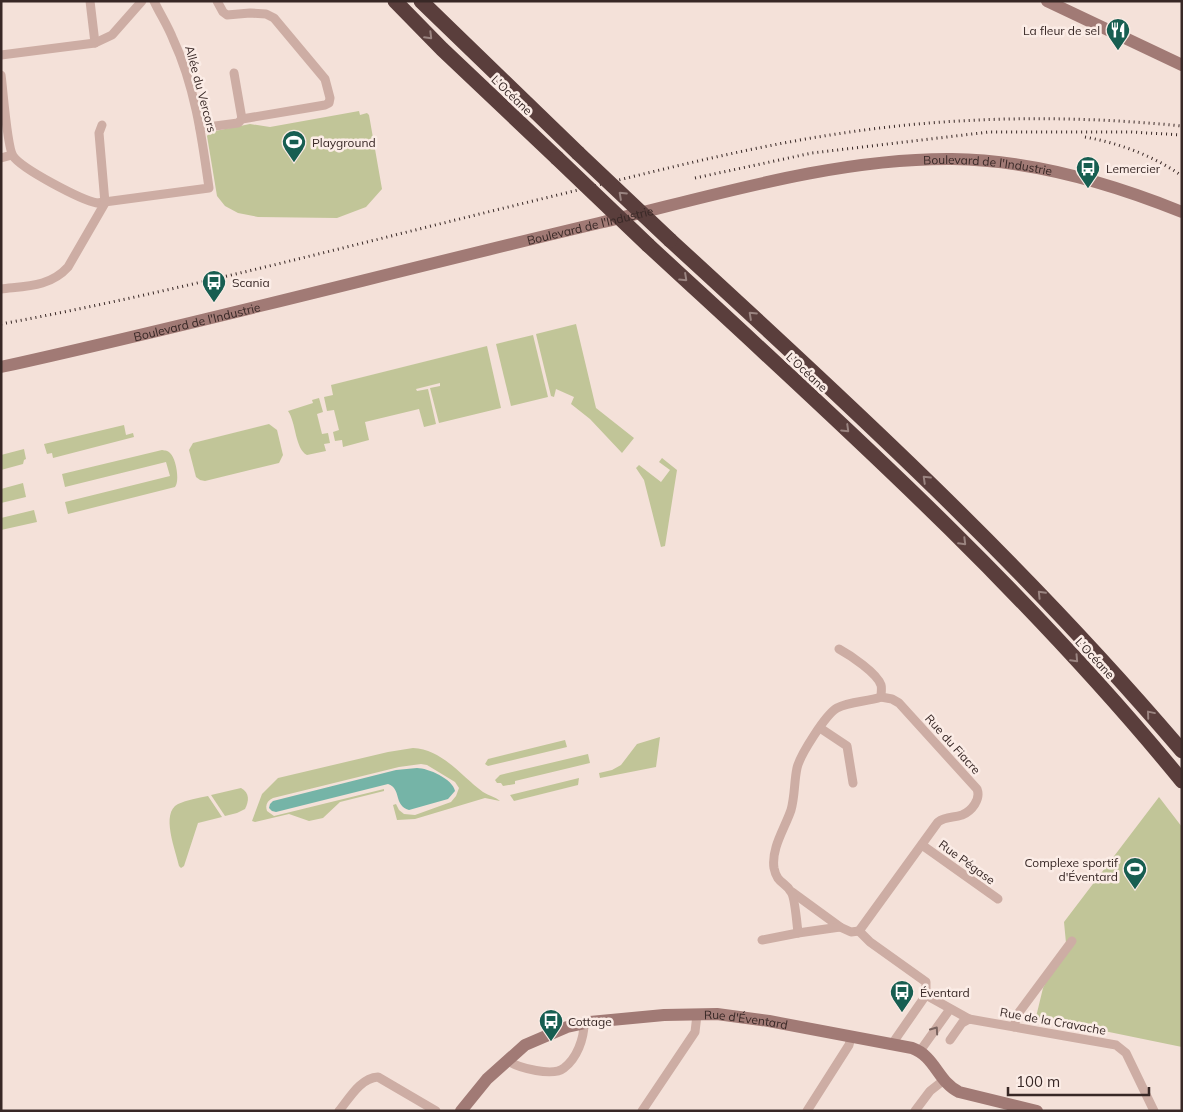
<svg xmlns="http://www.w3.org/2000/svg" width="1183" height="1112" viewBox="0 0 1183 1112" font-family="Mulish,sans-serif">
<rect width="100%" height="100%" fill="#f4e1d9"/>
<!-- green -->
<g fill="#c1c598">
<path d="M359,111L360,115L367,113L369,115L382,189L366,207L337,218L258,217L238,213L225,206L217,196L207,136L210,132L250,124L270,127Z"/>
<path d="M576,324L596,408L634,438L622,453L590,419L571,404L574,397L556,389L554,397L551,396L536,334Z"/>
<path d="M533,335L548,397L511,406L496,344Z"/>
<path d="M487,346L501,408L439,423L430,388L440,386V383L416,389L417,391L428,389L436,424L424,427L419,409L365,422L369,440L343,447L342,440L335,441L333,432L339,430L334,410L327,411L324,397L333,395L331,385Z"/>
<path d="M319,398L323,412L317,414L322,434L328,433L330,443L324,444L326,451L307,455C295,449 296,422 288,411L313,403L312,400Z"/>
<path d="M269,424L277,430L283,455L279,463L205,481L200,480L196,477L189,450L193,443Z"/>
<path d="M124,425L126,435L133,433L134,437L53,458L52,453L47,454L44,444Z"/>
<path d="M24,449L26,459L24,460L23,464L1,470V455Z"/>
<path d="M162,450C166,451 167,450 170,453C176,458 180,481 175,487L68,514L65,502L170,476L166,462L65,487L62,474Z"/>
<path d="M662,458L677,470L665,546L661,547L644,480L636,468L639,465L661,482L670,470L659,462Z"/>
<path d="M23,483L26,497L1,503V489Z"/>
<path d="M34,510L37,522L1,530V518Z"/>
<path d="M660,737L656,767L600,778L599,773L612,770L621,765L637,744Z"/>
<path d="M565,740L567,747L488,766L485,764L488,759Z"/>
<path d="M413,748C442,749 461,776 483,792C489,796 496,797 500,801L485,798L415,819L397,820L393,805L396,804L399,810L404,814L415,815L451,802L456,796L459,788L455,782L427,765L421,764L399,767L273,798C267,801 265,805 267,811L274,816L384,789V791L340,802L323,818L309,821L289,814L255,822L252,821L262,794L278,778L388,752Z"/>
<path d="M588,754L590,763L515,781V784L503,786L501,783H497L495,780L500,775Z"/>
<path d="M579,778L578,785L514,801L510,795Z"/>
<path d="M241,788C250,793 249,801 245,809L237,813L225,816L211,795Z"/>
<path d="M208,796L222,817L198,823L184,866L181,868L179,866C176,851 160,813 178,804C187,800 198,798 208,796Z"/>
<path d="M1159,797L1182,827V1047L1036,1017L1043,988L1066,943L1064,922Z"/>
</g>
<!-- water -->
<path fill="#75b4a7" d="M417,768C428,768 453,779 455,791L448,799L409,810C393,805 402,789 388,784L276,812L272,811L269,808L270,804L273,801L396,770Z"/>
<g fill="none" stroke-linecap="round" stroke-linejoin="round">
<!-- street -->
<g stroke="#cdada4" stroke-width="9">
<path d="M90,1L95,43"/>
<path d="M1,55L95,43L112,35L142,1"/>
<path d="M234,73L242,119"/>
<path d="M1,75C3,89 7,147 13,156C22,169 81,200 97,203L209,188C202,138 195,86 173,39C168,26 160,14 154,1"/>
<path d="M200,128L238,123L242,119L325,105L329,103L330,98L325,79L274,18L266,14L250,13L227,15L223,12L217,1"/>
<path d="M1,158L12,155"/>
<path d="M1,289C26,286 50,287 68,267L105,203L99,133L102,125"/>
<path d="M839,649C850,655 877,673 881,685C882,688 881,693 881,697L892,699L899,703L977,789C981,799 972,811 962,815C953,818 946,816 938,822L859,931"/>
<path d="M820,728L847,746L853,783"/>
<path d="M922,845L998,899"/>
<path d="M792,892L840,927"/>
<path d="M859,931L851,932L840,927L798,933C797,925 795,897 791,892C785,881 777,884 774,868C771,848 785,828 791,810C795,796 794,782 797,768C800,755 826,714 837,708C850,701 867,702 881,697"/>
<path d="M859,931L870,942L926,982V995L892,1044"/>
<path d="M762,940L798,933"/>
<path d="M926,995L969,1019"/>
<path d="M1014,1027L1017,1015L1072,941"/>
<path d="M950,1040L962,1023L969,1019L1116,1045L1126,1053L1154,1111"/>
<path d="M920,1051L950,1009"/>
<path d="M508,1061C519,1068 553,1077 564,1068C577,1058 584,1039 584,1023"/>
<path d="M339,1111C349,1099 360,1078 378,1077L436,1111"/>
<path d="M642,1111L695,1032L697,1015"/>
<path d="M807,1111L849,1045L851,1037"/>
<path d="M915,1111L930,1091L944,1080"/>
</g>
<!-- secondary -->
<g stroke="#a17a75" stroke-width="12">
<path d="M1047,1L1182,65"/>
<path id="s1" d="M1,367C201,323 400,270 599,223C713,196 834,158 952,159C1031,160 1108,182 1182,212"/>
<path id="s2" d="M461,1111L487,1079L525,1045L567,1027L590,1022L664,1015L717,1014L769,1021L912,1048C935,1056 938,1082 959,1092L1037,1111"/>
</g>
<!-- highway -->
<g stroke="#5a3e3c" stroke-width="15">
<path d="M395,1L442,49L557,158"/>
<path d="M421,1L578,153"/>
<path d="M670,240C848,403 1026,567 1182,751"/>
<path d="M648,245C833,416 1022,585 1182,781"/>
</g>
<!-- rail -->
<g stroke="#382826" stroke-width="3" stroke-dasharray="1 4" stroke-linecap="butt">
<path d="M1085,137C1119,143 1154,156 1182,176"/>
<path d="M695,178L812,153L989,132H1131L1182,135"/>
<path d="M1,324C182,291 359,243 537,200C641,175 744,147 850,132C960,116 1071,115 1182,126"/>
</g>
<!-- highway-bridge -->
<g stroke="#5a3e3c" stroke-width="15">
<path d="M578,153L670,240"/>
<path d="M557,158L648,245"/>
</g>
</g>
<!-- one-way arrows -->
<defs><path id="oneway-chevron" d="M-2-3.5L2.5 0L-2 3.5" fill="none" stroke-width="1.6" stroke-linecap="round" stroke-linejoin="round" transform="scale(1.25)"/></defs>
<g stroke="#9a8480">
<use href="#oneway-chevron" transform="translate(429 36) rotate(45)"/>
<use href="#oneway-chevron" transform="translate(622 195) rotate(-137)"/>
<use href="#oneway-chevron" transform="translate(684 278) rotate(43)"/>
<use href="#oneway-chevron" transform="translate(752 315) rotate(-137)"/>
<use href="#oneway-chevron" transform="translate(846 429) rotate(44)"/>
<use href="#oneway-chevron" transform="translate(926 479) rotate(-136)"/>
<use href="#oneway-chevron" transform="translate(963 542) rotate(45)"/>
<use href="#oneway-chevron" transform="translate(1041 594) rotate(-134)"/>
<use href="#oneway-chevron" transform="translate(1075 659) rotate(47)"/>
<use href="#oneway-chevron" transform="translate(1150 714) rotate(-130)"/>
</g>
<use stroke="#7b645f" href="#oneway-chevron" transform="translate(935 1030) rotate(-55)"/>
<!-- icons -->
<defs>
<g id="restaurant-pin" transform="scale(1.25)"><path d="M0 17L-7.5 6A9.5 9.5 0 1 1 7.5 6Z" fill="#175e51" stroke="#fbece6"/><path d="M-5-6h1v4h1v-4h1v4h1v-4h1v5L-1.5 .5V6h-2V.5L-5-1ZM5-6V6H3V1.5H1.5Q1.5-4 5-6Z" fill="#fff"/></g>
<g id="stadium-pin" transform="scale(1.25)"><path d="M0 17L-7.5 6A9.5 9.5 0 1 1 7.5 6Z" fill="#175e51" stroke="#fbece6"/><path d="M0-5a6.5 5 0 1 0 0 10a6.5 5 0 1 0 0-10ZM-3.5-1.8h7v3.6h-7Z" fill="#fff"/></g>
<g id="bus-pin" transform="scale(1.25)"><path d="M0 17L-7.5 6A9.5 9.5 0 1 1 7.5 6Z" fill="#175e51" stroke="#fbece6"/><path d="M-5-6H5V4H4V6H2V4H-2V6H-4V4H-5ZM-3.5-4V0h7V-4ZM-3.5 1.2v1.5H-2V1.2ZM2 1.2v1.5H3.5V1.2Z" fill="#fff"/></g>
</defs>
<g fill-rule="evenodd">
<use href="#restaurant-pin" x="1118" y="30"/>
<use href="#stadium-pin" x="294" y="142"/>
<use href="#bus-pin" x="1088" y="168"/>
<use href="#bus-pin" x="214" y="282"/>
<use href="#stadium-pin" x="1135" y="869"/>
<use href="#bus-pin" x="902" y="992"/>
<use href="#bus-pin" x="551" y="1021"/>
</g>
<g text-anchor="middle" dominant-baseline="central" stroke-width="5" stroke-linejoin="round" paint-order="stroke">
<!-- poi labels -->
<g font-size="12" fill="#382826" stroke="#fbece6" text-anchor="start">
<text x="1100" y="30" text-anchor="end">La fleur de sel</text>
<text x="312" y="142">Playground</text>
<text x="1106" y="168">Lemercier</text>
<text x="232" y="282">Scania</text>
<text x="1118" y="862" text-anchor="end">Complexe sportif<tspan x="1118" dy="14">d'Éventard</tspan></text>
<text x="920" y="992">Éventard</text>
<text x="568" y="1021">Cottage</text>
</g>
<!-- street labels -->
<g font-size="12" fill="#382826" stroke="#fbece6">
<text transform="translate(201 89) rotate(75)">Allée du Vercors</text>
<text transform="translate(512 95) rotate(44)">L’Océane</text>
<text stroke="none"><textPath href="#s1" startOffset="1011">Boulevard de l'Industrie</textPath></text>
<text stroke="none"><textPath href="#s1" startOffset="606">Boulevard de l'Industrie</textPath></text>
<text stroke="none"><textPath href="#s1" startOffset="201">Boulevard de l'Industrie</textPath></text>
<text transform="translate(807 372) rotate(43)">L’Océane</text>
<text transform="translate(1095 658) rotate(47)">L’Océane</text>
<text transform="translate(953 744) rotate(48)">Rue du Fiacre</text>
<text transform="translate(967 862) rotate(36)">Rue Pégase</text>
<text stroke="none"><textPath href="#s2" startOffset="318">Rue d'Éventard</textPath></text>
<text transform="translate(1053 1021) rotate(10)">Rue de la Cravache</text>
</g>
</g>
<!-- border -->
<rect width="1183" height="1112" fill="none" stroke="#382826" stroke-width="5"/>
<!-- scale -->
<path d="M1008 1087v8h141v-8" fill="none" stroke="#382826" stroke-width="2.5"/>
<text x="1016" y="1087" font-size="15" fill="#382826" stroke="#fbece6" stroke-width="4" paint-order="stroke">100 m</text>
</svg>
